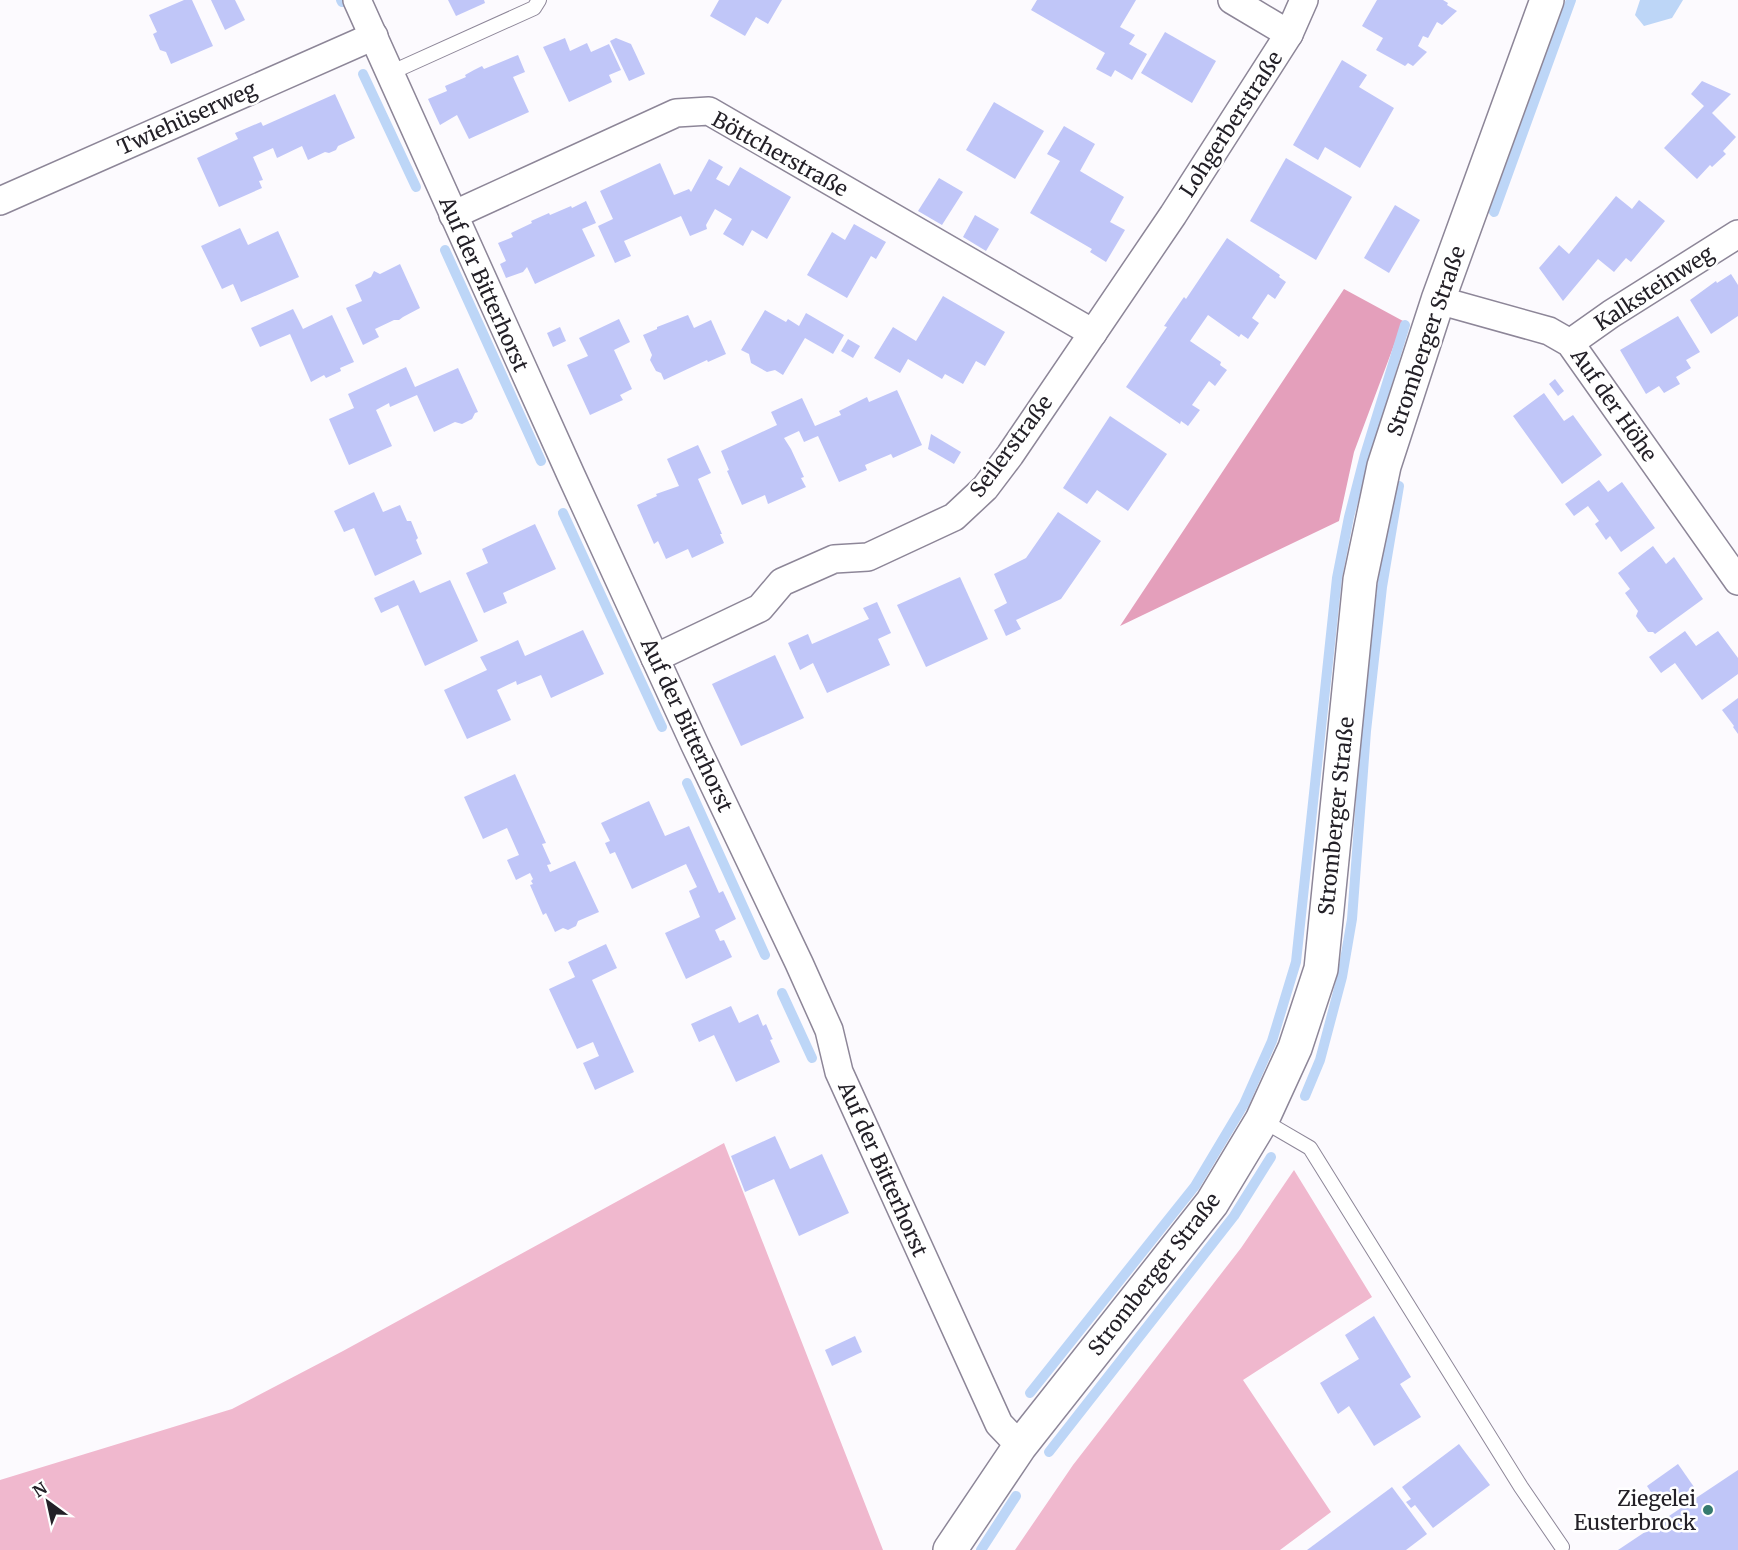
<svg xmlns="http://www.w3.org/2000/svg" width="1738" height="1550" viewBox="0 0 1738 1550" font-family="Merriweather,serif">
<rect width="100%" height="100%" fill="#fcfafe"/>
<!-- green -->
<g fill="#f0b8ce">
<path d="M724,1143L883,1550H0V1480L232,1409L343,1351Z"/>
<path d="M1294,1170L1372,1297L1243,1380L1331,1512L1280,1550H1015L1073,1465L1241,1248Z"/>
</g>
<!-- forest -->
<path fill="#e49fbb" d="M1344,289L1403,321L1354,452L1339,521L1120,626Z"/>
<!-- water -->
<path fill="#bdd6f7" d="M1640,0H1683L1672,18L1644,26L1635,15Z"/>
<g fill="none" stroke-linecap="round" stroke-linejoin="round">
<!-- stream -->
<g stroke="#bdd6f7" stroke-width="10">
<path d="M341,0L342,2"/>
<path d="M363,74L416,187"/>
<path d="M1494,212L1571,0"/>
<path d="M445,250L541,461"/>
<path d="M563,513L662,727"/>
<path d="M687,783L765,955"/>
<path d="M782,993L812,1058"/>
<path d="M1305,1096L1320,1060L1342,977L1352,919L1366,731L1382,587L1399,486"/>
<path d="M1030,1393L1195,1186L1244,1104L1272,1041L1296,962L1337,578L1349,517L1365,455L1405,325"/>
<path d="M1049,1452L1234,1216L1271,1157"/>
<path d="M981,1550L1016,1496"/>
</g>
</g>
<!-- building -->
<g fill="#c0c6f8">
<path d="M184,0H192L213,46L171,64L166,52L160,50L153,34L157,32L149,15Z"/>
<path d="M211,0H235L245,20L225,30Z"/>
<path d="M448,0H484L485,3L456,16Z"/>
<path d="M719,0H782L768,24L756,17L745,36L710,16Z"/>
<path d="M1037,0H1136L1120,27L1135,35L1129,44L1147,54L1132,80L1115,70L1111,77L1096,69L1105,53L1031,10Z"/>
<path d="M1377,0H1443L1448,3L1447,5L1457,11L1442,25L1437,22L1428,38L1423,36L1418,46L1427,52L1413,66L1408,63L1405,66L1376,50L1383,38L1362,26Z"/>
<path d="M1165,32L1216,61L1192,103L1141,73Z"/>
<path d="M565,38L570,51L587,43L591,52L609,44L621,70L609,75L612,82L569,102L543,47Z"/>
<path d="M616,38L631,44L645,74L629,81L610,41Z"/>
<path d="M518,55L525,72L513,77L529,112L469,139L457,115L440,125L428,99L447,91L445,86L466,77L465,75L474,70L482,66L484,69Z"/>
<path d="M1342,60L1367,75L1359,87L1394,108L1360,168L1325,147L1318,160L1293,145Z"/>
<path d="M1702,81L1731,94L1712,113L1736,137L1723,151L1726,154L1712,167L1710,165L1697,179L1664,148L1704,106L1691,94Z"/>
<path d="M335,94L355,138L338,146L336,150L329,153L325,152L308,160L302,146L277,158L273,148L253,157L263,180L259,181L262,188L219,207L197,158L238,139L235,133L261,122L263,126Z"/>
<path d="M994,102L1044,131L1015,179L966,150Z"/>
<path d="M1064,126L1095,144L1080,171L1124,197L1110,222L1125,230L1106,262L1090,252L1092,249L1030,213L1060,161L1047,154Z"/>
<path d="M1286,158L1352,197L1316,260L1250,221Z"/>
<path d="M709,159L723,167L716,179L729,186L740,167L791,197L767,239L752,230L743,246L723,234L732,219L715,209L706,225L707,229L690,236L681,216L624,241L631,256L615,263L598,226L613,219L600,191L660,163L674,195L689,189L691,192Z"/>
<path d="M939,178L963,192L942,225L918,211Z"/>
<path d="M1616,196L1632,209L1639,200L1665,221L1631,262L1626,258L1614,272L1598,259L1563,301L1539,268L1559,245L1569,254Z"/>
<path d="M586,201L596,223L582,229L595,256L535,284L527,267L523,272L506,278L500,264L506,261L498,243L513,237L511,233L532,223L531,221L549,213L550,215L571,206L572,208Z"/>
<path d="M1395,205L1420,220L1389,273L1364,258Z"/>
<path d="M975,215L999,229L986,251L963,237Z"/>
<path d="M854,224L886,242L876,259L871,256L847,298L807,275L832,232L845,240Z"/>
<path d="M240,228L248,245L278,231L299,277L241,302L233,284L222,289L201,246Z"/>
<path d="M1227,238L1280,275L1279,277L1286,282L1275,299L1268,294L1252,318L1259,323L1248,339L1241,334L1239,337L1208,315L1190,341L1221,362L1220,365L1227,370L1215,386L1209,381L1192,405L1200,410L1188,426L1181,421L1180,424L1126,387L1167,327L1164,326L1184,297L1186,299Z"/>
<path d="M400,264L420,308L403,317L399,320H394L375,329L379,337L363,345L346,308L362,301L355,285L371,277L374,271L380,274Z"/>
<path d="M1731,274L1738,285V316L1711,334L1690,300L1716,281L1717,283Z"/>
<path d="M943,296L1005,332L985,366L976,361L963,384L945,374L942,379L908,359L900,373L874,358L893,327L916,341Z"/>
<path d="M293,309L303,329L332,315L354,362L340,368L341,371L326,378L324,375L311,382L290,334L260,347L251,328Z"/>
<path d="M765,310L786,322L788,319L799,326L806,313L844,335L833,354L805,338L783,375L775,370L767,372L751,363L749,354L741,350Z"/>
<path d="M688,315L694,328L711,320L726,354L708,362L707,360L664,380L661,373L656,371L650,360L652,355L643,335L657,329V327Z"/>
<path d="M1678,316L1700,352L1686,360L1691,368L1676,377L1680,384L1664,393L1659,386L1646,394L1620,350Z"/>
<path d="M619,319L630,342L614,350L632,389L620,395L623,400L590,415L567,365L588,356L579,338Z"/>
<path d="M560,327L566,341L553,347L547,333Z"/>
<path d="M848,339L860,346L853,358L841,351Z"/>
<path d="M406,367L415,387L458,368L478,412L475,413L472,419L462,424L455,422L434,432L417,395L390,407L389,403L376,410L392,446L349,465L329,419L354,408L348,394Z"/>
<path d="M1555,379L1564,391L1558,396L1549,384Z"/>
<path d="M897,390L922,445L893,458L891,454L865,465L867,470L839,482L818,436L804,442L799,431L784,438L791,449L804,477L801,478L806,487L768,504L765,495L742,505L727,471L729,470L721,451L777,425L771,412L802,398L815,426L841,415L839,411L867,397L869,402Z"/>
<path d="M1544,393L1564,421L1573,415L1602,455L1562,484L1513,416Z"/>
<path d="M1110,416L1167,454L1128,511L1097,490L1087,504L1063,488Z"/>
<path d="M931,434L961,452L954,464L928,449Z"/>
<path d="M698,445L711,473L698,479L722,534H720L724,543L692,558L688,549L666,559L658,541L654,544L637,505L657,496L656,494L679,486L667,459Z"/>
<path d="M1599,480L1608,492L1622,482L1655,528L1621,552L1610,536L1606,540L1595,524L1599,521L1588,506L1574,516L1565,504Z"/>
<path d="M374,492L383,512L400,505L407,521H411L418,538L416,540L422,554L375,576L354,528L344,532L334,511Z"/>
<path d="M1058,512L1101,541L1061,599L1016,620L1021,629L1006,636L994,610L1007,603L994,574L1026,558Z"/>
<path d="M535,524L556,569L503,593L507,603L484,613L466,573L488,563L482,549Z"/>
<path d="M1653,546L1666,564L1674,557L1703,599L1655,634L1653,632H1648L1636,616L1638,611L1625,593L1630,589L1618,573Z"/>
<path d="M960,577L988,639L926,667L897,605Z"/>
<path d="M414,580L420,593L450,580L478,641L425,666L398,605L381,613L374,598Z"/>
<path d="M877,602L891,633L878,639L890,665L827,693L813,663L800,670L788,643L808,634L812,644L869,619L863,608Z"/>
<path d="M583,630L604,674L551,698L541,675L517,685L516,681L497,690L511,720L467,739L444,690L487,670L480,657L501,648L518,640L525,656Z"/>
<path d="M1685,631L1696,646L1718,631L1738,658V674L1702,700L1675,663L1661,673L1649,657Z"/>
<path d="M775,655L804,718L741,746L712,684Z"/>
<path d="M1738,698V734L1733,727L1734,726L1722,710Z"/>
<path d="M515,774L546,843L542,844L551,864L547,865L550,872L575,861L599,912L578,921L576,926L568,930L563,928L555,932L546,913L543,915L530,885L533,884L531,881L533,879L530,873L516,880L507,860L519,855L507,828L483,839L464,797Z"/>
<path d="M649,801L665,836L689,826L719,893L723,891L736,919L715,930L720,941L724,940L732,957L686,979L665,933L700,917L689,891L697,887L686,864L632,889L615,852L610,854L605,843L610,841L601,823Z"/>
<path d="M606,944L617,968L592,980L634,1072L595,1090L583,1063L599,1056L593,1042L577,1049L549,989L575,977L568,962Z"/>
<path d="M731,1006L739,1023L758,1014L763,1026L766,1024L772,1038L773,1039L770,1040L780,1062L736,1082L714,1035L699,1042L691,1024Z"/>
<path d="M775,1136L790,1169L822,1154L849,1213L799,1236L774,1179L745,1192L731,1156Z"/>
<path d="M1374,1316L1411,1377L1400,1384L1421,1417L1374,1446L1349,1406L1338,1414L1320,1383L1359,1359L1345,1335Z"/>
<path d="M855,1336L862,1352L832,1366L825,1350Z"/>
<path d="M1459,1444L1490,1485L1433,1528L1415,1505L1411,1508L1406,1502L1411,1499L1402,1487Z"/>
<path d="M1678,1464L1694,1487L1662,1509L1647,1486Z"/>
<path d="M1738,1470V1550H1618Z"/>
<path d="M1392,1487L1427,1534L1406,1550H1307Z"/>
</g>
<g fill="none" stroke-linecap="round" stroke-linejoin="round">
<!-- service casing -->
<g stroke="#8d8698" stroke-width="16">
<g id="service">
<path d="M390,73L534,8L539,0"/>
<path d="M1262,1120L1310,1148L1521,1487L1562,1547"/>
</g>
</g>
<!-- minor casing -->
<g stroke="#8d8698" stroke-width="30">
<g id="minor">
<path d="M357,0L571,475L695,745L799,963L829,1030L839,1072L999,1424L1020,1446"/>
<path d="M1232,0L1289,34"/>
<path d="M0,201L374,36"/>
<path d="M453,215L676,113L709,111L1093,333"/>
<path d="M1438,300L1549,331L1570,343L1738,581"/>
<path d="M1570,343L1611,314L1738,234"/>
<path d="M655,658L760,608L782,582L834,559L868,557L954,517L985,488L1010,455L1173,215L1289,34L1304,0"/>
</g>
</g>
<!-- secondary casing -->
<g stroke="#8d8698" stroke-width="36">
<path id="secondary" d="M950,1550L1020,1446L1212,1203L1262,1120L1295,1048L1321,969L1360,580L1384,466L1438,300L1547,0"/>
</g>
<!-- service -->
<use href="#service" stroke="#fff" stroke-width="14"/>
<!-- minor -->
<use href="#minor" stroke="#fff" stroke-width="27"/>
<!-- secondary -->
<use href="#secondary" stroke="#fff" stroke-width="33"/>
</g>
<!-- markers -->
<circle fill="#357a6f" stroke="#fff" stroke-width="2" cx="1708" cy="1510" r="6"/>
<g text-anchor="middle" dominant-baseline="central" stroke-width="5" stroke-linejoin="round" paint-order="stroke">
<!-- street labels -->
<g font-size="21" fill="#232027" stroke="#fff">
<text transform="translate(187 118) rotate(-24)">Twiehüserweg</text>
<text transform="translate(1231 124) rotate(-57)">Lohgerberstraße</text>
<text transform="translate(780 154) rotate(29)">Böttcherstraße</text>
<text transform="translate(484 284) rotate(66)">Auf der Bitterhorst</text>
<text transform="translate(1654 288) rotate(-33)">Kalksteinweg</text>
<text transform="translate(1426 341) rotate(-71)">Stromberger Straße</text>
<text transform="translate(1614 405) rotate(55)">Auf der Höhe</text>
<text transform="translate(1011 446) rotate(-53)">Seilerstraße</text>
<text transform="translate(687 725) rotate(65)">Auf der Bitterhorst</text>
<text transform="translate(1336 816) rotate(-84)">Stromberger Straße</text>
<text transform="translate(883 1169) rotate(66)">Auf der Bitterhorst</text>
<text transform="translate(1154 1274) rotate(-52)">Stromberger Straße</text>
</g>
<!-- poi labels -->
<g font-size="21" fill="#232027" stroke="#fff" text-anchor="end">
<text x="1696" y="1498">Ziegelei<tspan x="1696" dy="24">Eusterbrock</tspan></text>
</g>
</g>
<!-- north arrow -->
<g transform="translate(48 1502) rotate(327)" stroke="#ffffff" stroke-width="4.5" paint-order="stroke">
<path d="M0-4.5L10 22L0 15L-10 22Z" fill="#232027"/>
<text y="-9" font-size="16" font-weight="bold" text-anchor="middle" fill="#232027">N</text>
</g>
</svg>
